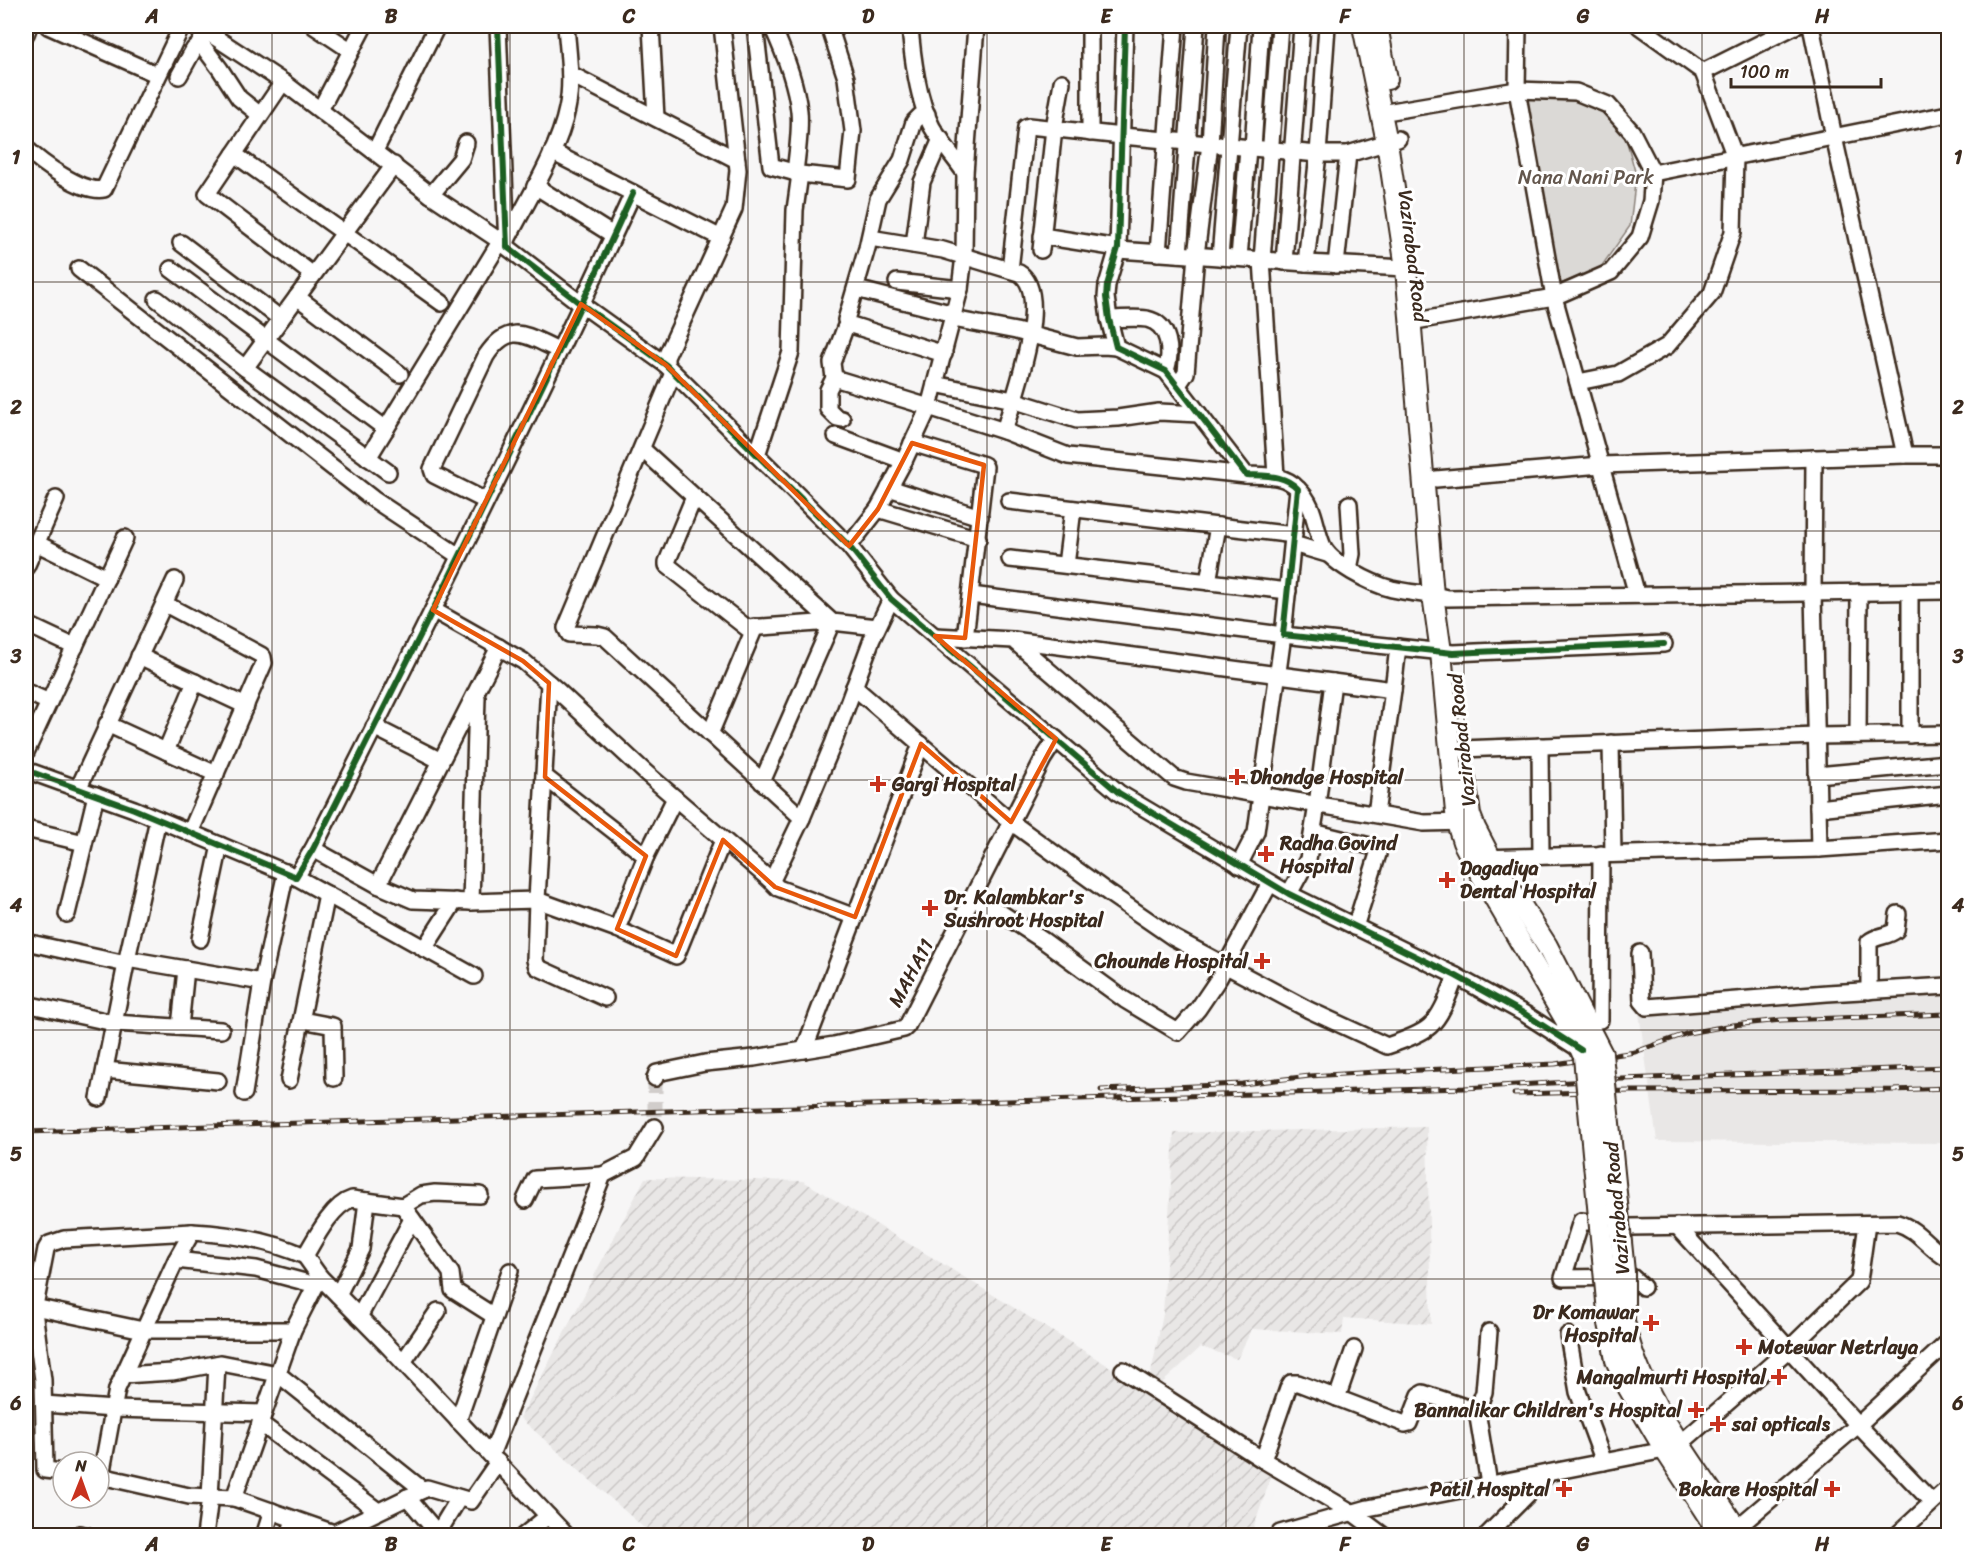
<svg xmlns="http://www.w3.org/2000/svg" width="1974" height="1561" viewBox="0 0 1974 1561" font-family="Sriracha,sans-serif">
<defs>
<pattern id="industrial-furrows" width="10" height="10" patternUnits="userSpaceOnUse" patternTransform="scale(1.5)"><rect width="10" height="10" fill="#e9e7e6"/><path d="M-1 1l2-2M0 10L10 0M9 11l2-2" fill="none" stroke="#c9c6c5"/></pattern>
</defs>
<rect width="100%" height="100%" fill="#f7f6f6"/>
<filter id="ink" filterUnits="userSpaceOnUse"><feTurbulence type="fractalNoise" baseFrequency=".0167" numOctaves="2"/><feDisplacementMap in="SourceGraphic" scale="12" xChannelSelector="R" yChannelSelector="G"/><feConvolveMatrix kernelMatrix="1 2 1 2 8 2 1 2 1" color-interpolation-filters="sRGB"/></filter>
<g filter="url(#ink)">
<!-- built -->
<path fill="#e9e7e6" d="M1948,993V1143L1657,1141L1638,1006Z"/>
<!-- industrial -->
<g fill="url(#industrial-furrows)">
<path d="M1427,1127L1431,1324L1344,1318L1342,1334L1252,1329L1237,1359L1201,1347L1160,1385L1150,1378L1163,1314L1174,1133Z"/>
<path d="M645,1178L803,1181L933,1258L1120,1373L1272,1474L1251,1535H652L520,1418Z"/>
</g>
<!-- green -->
<path fill="#dbd9d6" stroke="#8b827a" stroke-width="1.5" d="M1521,96L1587,100L1624,131L1636,175L1630,226L1601,267L1556,286Z"/>
<g fill="none" stroke-linecap="round" stroke-linejoin="round">
<!-- minor-tunnel -->
<path stroke="#d1cdcb" stroke-width="15" stroke-dasharray="15 8" stroke-linecap="butt" d="M655,1078V1127"/>
<!-- minor casing -->
<g stroke="#3b2a1e" stroke-width="20">
<g id="minor">
<path d="M48,26L158,75"/>
<path d="M198,26L283,82L431,195L506,245"/>
<path d="M314,26L350,50"/>
<path d="M498,26L507,247L581,304L666,365L849,546L891,599L1119,793L1289,894L1456,976L1525,1014L1581,1050"/>
<path d="M651,26L656,118"/>
<path d="M755,26L771,166L800,174L848,179L853,131L846,78L829,26"/>
<path d="M772,26C784,52 796,82 799,111C801,131 797,153 795,173"/>
<path d="M910,26C912,55 918,101 932,127C941,143 955,158 965,173"/>
<path d="M1125,26L1118,248L1107,285L1106,297L1109,319L1116,347L1166,371L1246,475C1265,476 1285,474 1298,489L1283,635L1453,653L1664,644"/>
<path d="M1518,26L1517,90L1554,297L1637,595"/>
<path d="M1811,26L1834,137L1905,455"/>
<path d="M1948,26V27"/>
<path d="M204,29L201,41L202,45L220,69L239,98L260,115"/>
<path d="M26,34L29,26"/>
<path d="M1703,72L1795,26"/>
<path d="M570,74L737,160"/>
<path d="M179,76L194,49L201,43"/>
<path d="M283,82L207,194L313,275"/>
<path d="M320,110L364,26"/>
<path d="M1392,111L1517,90L1576,92L1608,105L1632,132L1653,173L1651,201L1640,237L1611,272L1554,297L1410,322"/>
<path d="M927,114L920,116L914,122L902,160L878,199L867,248L846,320L848,324L944,354"/>
<path d="M1090,133V26"/>
<path d="M26,148C40,162 83,194 104,189L182,26"/>
<path d="M1253,148L1261,26"/>
<path d="M375,151L437,26"/>
<path d="M552,152L721,238"/>
<path d="M234,154L442,303"/>
<path d="M1653,173L1948,114"/>
<path d="M535,186L613,235"/>
<path d="M431,195L461,159L466,143"/>
<path d="M1042,236L1118,248"/>
<path d="M870,238L943,250L1019,273C1053,293 1013,400 1004,431"/>
<path d="M507,240C527,201 559,150 567,109C573,82 568,53 566,26"/>
<path d="M181,243L281,319"/>
<path d="M914,245L922,182L941,139"/>
<path d="M1041,250L1054,128L1062,82"/>
<path d="M1118,250L1306,263L1406,268"/>
<path d="M1158,253L1175,26"/>
<path d="M1179,254L1196,26"/>
<path d="M1220,257L1239,26"/>
<path d="M1239,258L1248,148"/>
<path d="M1284,262L1302,26"/>
<path d="M1306,263L1318,154L1327,26"/>
<path d="M1336,265L1348,154"/>
<path d="M79,269L373,499L459,556"/>
<path d="M171,269L386,429"/>
<path d="M1010,270L1026,127L1029,126L1122,136L1318,154H1348L1398,139"/>
<path d="M897,282L960,289"/>
<path d="M856,289L954,314"/>
<path d="M297,297L400,374"/>
<path d="M157,299L245,368"/>
<path d="M953,319L1016,331L1077,347L1104,346L1116,347"/>
<path d="M1109,319C1121,319 1135,317 1147,319C1170,324 1172,352 1166,371"/>
<path d="M666,365V357L734,209L738,170L722,26"/>
<path d="M673,373L566,628L569,634L597,635L605,637L802,818"/>
<path d="M834,378L929,407L960,289L964,256L965,173L976,26"/>
<path d="M1578,382L1618,374L1667,346L1712,293L1733,232L1735,157L1703,72L1639,26"/>
<path d="M935,384L1013,400L1077,420L1118,418L1159,412L1199,414"/>
<path d="M1178,385L1186,373L1196,255L1210,144L1217,26"/>
<path d="M842,419L837,418L828,409V390L834,378L832,363L845,328L849,325L848,324"/>
<path d="M836,436L904,461"/>
<path d="M912,443L984,465L985,467L965,638"/>
<path d="M642,449L832,622L877,627"/>
<path d="M757,455L791,352L795,210L800,174"/>
<path d="M368,458L500,242"/>
<path d="M1814,458L1813,593L1819,849"/>
<path d="M388,472L245,368L394,165"/>
<path d="M1276,476L1262,260L1280,26"/>
<path d="M1436,479L1601,465L1905,455H1948"/>
<path d="M889,488L980,517"/>
<path d="M1298,489C1315,505 1314,524 1322,544C1329,563 1372,584 1392,589C1410,593 1429,594 1447,598L1948,591"/>
<path d="M694,497L667,562V565L747,628L832,622L762,782"/>
<path d="M486,501L434,475L432,469L486,356C510,320 526,336 559,350"/>
<path d="M1009,501L1294,535"/>
<path d="M878,509L978,539"/>
<path d="M36,543L107,578"/>
<path d="M1293,544L1327,554"/>
<path d="M849,546L878,509L904,461L929,407L1004,431L1068,456L1246,475"/>
<path d="M1010,559L1288,591"/>
<path d="M1066,565L1073,509"/>
<path d="M26,567L56,499"/>
<path d="M1349,569L1352,554L1349,504"/>
<path d="M1208,582L1218,526"/>
<path d="M971,595L1283,635L1256,832L1239,865"/>
<path d="M165,604L261,655L263,657L264,663L190,833"/>
<path d="M433,610L523,661L557,690L646,773L769,879L774,876L802,818L833,744L872,639L891,599"/>
<path d="M26,624L75,647"/>
<path d="M935,636L1013,640L1174,778L1186,782L1424,823L1466,822"/>
<path d="M1013,640L1393,690L1398,647"/>
<path d="M139,656L246,706"/>
<path d="M549,683L537,900L617,929L676,956L723,840"/>
<path d="M854,687L1011,822L1110,894L1174,938L1309,1010L1387,1046C1399,1042 1420,1035 1430,1026C1443,1014 1449,993 1456,976"/>
<path d="M26,692L49,702"/>
<path d="M107,724L216,774"/>
<path d="M374,727L441,761"/>
<path d="M710,734L755,627"/>
<path d="M1858,735L1859,592"/>
<path d="M1910,735V591"/>
<path d="M1611,743L1613,854"/>
<path d="M1540,746L1541,856"/>
<path d="M1461,749L1816,736L1948,734"/>
<path d="M166,751L195,682"/>
<path d="M26,752L125,538"/>
<path d="M26,770L134,809L296,877L313,849C423,631 532,414 633,193"/>
<path d="M1817,775L1948,763"/>
<path d="M545,777L646,856L675,798"/>
<path d="M78,789L175,580"/>
<path d="M1818,808L1948,794"/>
<path d="M1376,814L1393,690"/>
<path d="M26,829L84,843"/>
<path d="M1313,832L1378,848V854L1355,927"/>
<path d="M313,849L378,885L413,900L471,902L537,900L535,960L537,967L605,998"/>
<path d="M1481,858L1819,849L1948,840"/>
<path d="M296,877L474,976"/>
<path d="M769,879L778,888L855,917"/>
<path d="M378,885L499,647"/>
<path d="M1289,894L1308,859L1317,805L1333,682"/>
<path d="M972,900L982,902L1004,915L1044,941L1125,1000L1178,1032L1198,1009L1219,978L1270,883"/>
<path d="M471,902L477,697"/>
<path d="M67,914L96,795"/>
<path d="M617,929L646,856"/>
<path d="M200,939L220,845"/>
<path d="M26,942L126,964"/>
<path d="M424,949L455,901"/>
<path d="M1640,953L1642,1001L1647,1007L1827,993L1948,986"/>
<path d="M127,959L262,982"/>
<path d="M1869,991V942C1877,935 1888,937 1896,930L1898,914"/>
<path d="M26,1004L114,1023L221,1030"/>
<path d="M302,1020L333,1026L334,1078"/>
<path d="M1600,1020L1601,854"/>
<path d="M180,1027L186,969"/>
<path d="M804,1050L921,744"/>
<path d="M105,1070L218,1081"/>
<path d="M655,1078L657,1073L705,1063L754,1058L834,1045L904,1029L907,1026L1043,759L1056,739"/>
<path d="M289,1080L327,894"/>
<path d="M244,1093L262,982L286,872"/>
<path d="M99,1098L127,959L158,819"/>
<path d="M480,1195L435,1193L421,1195L403,1206L352,1199C332,1205 315,1239 305,1256L320,1277L387,1345L567,1536"/>
<path d="M525,1200L535,1179L603,1175"/>
<path d="M403,1206L451,1273L453,1290L494,1316"/>
<path d="M1677,1226L1858,1425L1948,1342"/>
<path d="M176,1260L256,1269L316,1285"/>
<path d="M320,1277L293,1330L234,1498L334,1533L427,1488L471,1501L498,1462"/>
<path d="M1643,1287L1632,1277L1563,1278L1581,1221L1630,1227L1897,1223C1919,1229 1929,1249 1948,1259"/>
<path d="M338,1295L361,1249L367,1201"/>
<path d="M34,1307L143,1330H293"/>
<path d="M359,1317L412,1219"/>
<path d="M1489,1332L1484,1392L1477,1411L1489,1484"/>
<path d="M1568,1335L1578,1392L1604,1462"/>
<path d="M403,1362L438,1311"/>
<path d="M1123,1370L1263,1460L1353,1513L1384,1536"/>
<path d="M123,1375L172,1372L221,1363L278,1374L423,1490"/>
<path d="M1337,1398L1354,1349"/>
<path d="M44,1404L114,1409L264,1413"/>
<path d="M458,1421L510,1271"/>
<path d="M260,1423L378,1511"/>
<path d="M491,1455L603,1175L636,1158L655,1127"/>
<path d="M1263,1460L1288,1388L1291,1383H1298L1405,1424L1409,1423L1420,1395L1423,1393L1477,1411"/>
<path d="M63,1472L45,1470L43,1380L34,1311L46,1249L49,1244L64,1239L192,1232"/>
<path d="M407,1497L440,1536"/>
<path d="M234,1498L189,1496L101,1476L117,1389L176,1260L192,1232C231,1234 269,1240 305,1256"/>
<path d="M1737,1528L1858,1425L1932,1502"/>
<path d="M438,1533L459,1498"/>
<path d="M80,1534L88,1536"/>
<path d="M205,1536L210,1497L217,1364"/>
<path d="M264,1536L272,1511"/>
<path d="M289,1536L294,1519"/>
<path d="M523,1536L548,1516"/>
<path d="M1279,1536L1280,1533L1368,1508L1665,1450L1680,1444L1789,1349L1859,1281L1867,1224"/>
<path d="M1486,1536L1549,1473"/>
<path d="M1896,1536L1948,1488"/>
</g>
</g>
<!-- major casing -->
<g stroke="#3b2a1e" stroke-width="24">
<g id="major">
<path d="M1363,26L1387,142L1406,268L1433,595L1441,652L1457,823L1463,842L1472,859L1574,1034L1584,1057"/>
<path d="M1377,26L1387,79"/>
<path d="M1465,779L1470,815L1475,828L1490,857L1547,946L1602,1054"/>
<path d="M1624,1321C1640,1402 1698,1467 1741,1536"/>
<path d="M1609,1323L1616,1360L1628,1387L1665,1450L1721,1536"/>
</g>
</g>
<!-- minor -->
<use href="#minor" stroke="#fff" stroke-width="15"/>
<!-- major -->
<use href="#major" stroke="#fff" stroke-width="20"/>
<!-- rail casing -->
<g stroke="#3b2a1e" stroke-width="5">
<g id="rail">
<path d="M1101,1090L1242,1084L1310,1076L1376,1072L1555,1064L1635,1052L1688,1033L1733,1025L1781,1020L1948,1014"/>
<path d="M1514,1094L1630,1091L1893,1090L1948,1088"/>
<path d="M26,1132L727,1109L1464,1088L1622,1079L1948,1067"/>
</g>
</g>
<!-- rail -->
<use href="#rail" stroke="#fff" stroke-width="3" stroke-dasharray="9" stroke-linecap="butt"/>
<!-- major-bridge casing -->
<g stroke="#3b2a1e" stroke-width="24" stroke-linecap="butt">
<g id="major-bridge">
<path d="M1602,1054L1624,1272V1321"/>
<path d="M1584,1057L1609,1323"/>
</g>
</g>
<!-- major-bridge -->
<use href="#major-bridge" stroke="#fff" stroke-width="20"/>
<!-- cycleway casing -->
<g stroke="#fff" stroke-width="10">
<g id="cycleway">
<path d="M498,26L507,247L581,304L666,365L849,546L891,599L1119,793L1289,894L1456,976L1525,1014L1581,1050"/>
<path d="M1125,26L1118,248L1107,285L1106,297L1109,319L1116,347L1166,371L1246,475C1265,476 1285,474 1298,489L1283,635L1453,653L1664,644"/>
<path d="M26,770L134,809L296,877L313,849C423,631 532,414 633,193"/>
</g>
</g>
<!-- cycleway -->
<use href="#cycleway" stroke="#1b5e20" stroke-width="6"/>
</g>
</g>
<!-- marked area -->
<path fill="none" stroke="#e8590c" stroke-width="4.5" stroke-linejoin="round" d="M581,304L666,365L849,546L878,509L912,443L984,465L965,638L935,636L1056,739L1011,822L921,744L855,917L775,887L723,840L676,956L617,929L646,856L545,777L549,683L523,661L433,610Z"/>
<!-- grid -->
<path fill="none" stroke="#3b2a1e" stroke-width="1.5" stroke-opacity="0.55" d="M272,26V1536M510,26V1536M748,26V1536M987,26V1536M1226,26V1536M1464,26V1536M1702,26V1536M26,282H1948M26,531H1948M26,780H1948M26,1030H1948M26,1279H1948"/>
<!-- markers -->
<g fill="#c8321e" stroke="#fff" stroke-width="2">
<path d="M1234 768h6v6h6v6h-6v6h-6v-6h-6v-6h6z"/>
<path d="M875 775h6v6h6v6h-6v6h-6v-6h-6v-6h6z"/>
<path d="M1263 845h6v6h6v6h-6v6h-6v-6h-6v-6h6z"/>
<path d="M1444 871h6v6h6v6h-6v6h-6v-6h-6v-6h6z"/>
<path d="M927 899h6v6h6v6h-6v6h-6v-6h-6v-6h6z"/>
<path d="M1259 952h6v6h6v6h-6v6h-6v-6h-6v-6h6z"/>
<path d="M1648 1314h6v6h6v6h-6v6h-6v-6h-6v-6h6z"/>
<path d="M1741 1338h6v6h6v6h-6v6h-6v-6h-6v-6h6z"/>
<path d="M1776 1368h6v6h6v6h-6v6h-6v-6h-6v-6h6z"/>
<path d="M1693 1401h6v6h6v6h-6v6h-6v-6h-6v-6h6z"/>
<path d="M1715 1415h6v6h6v6h-6v6h-6v-6h-6v-6h6z"/>
<path d="M1561 1480h6v6h6v6h-6v6h-6v-6h-6v-6h6z"/>
<path d="M1829 1480h6v6h6v6h-6v6h-6v-6h-6v-6h6z"/>
</g>
<g text-anchor="middle" dominant-baseline="central" stroke-width="6" stroke-linejoin="round" paint-order="stroke">
<!-- park labels -->
<g font-size="20" fill="#63564c" stroke="#fff">
<text x="1586" y="177">Nana Nani Park</text>
</g>
<!-- street labels -->
<g font-size="20" fill="#3b2a1e" stroke="#fff">
<text transform="translate(1413 256) rotate(83)">Vazirabad Road</text>
<text transform="translate(1462 740) rotate(-96)">Vazirabad Road</text>
<text transform="translate(911 973) rotate(-62)">MAHA11</text>
<text transform="translate(1617 1208) rotate(-95)">Vazirabad Road</text>
</g>
<!-- poi labels -->
<g font-size="20" font-weight="bold" fill="#3b2a1e" stroke="#fff" text-anchor="start">
<text x="1250" y="777">Dhondge Hospital</text>
<text x="892" y="784">Gargi Hospital</text>
<text x="1280" y="843">Radha Govind<tspan x="1280" dy="23">Hospital</tspan></text>
<text x="1460" y="868">Dagadiya<tspan x="1460" dy="23">Dental Hospital</tspan></text>
<text x="944" y="897">Dr. Kalambkar's<tspan x="944" dy="23">Sushroot Hospital</tspan></text>
<text x="1248" y="961" text-anchor="end">Chounde Hospital</text>
<text x="1638" y="1312" text-anchor="end">Dr Komawar<tspan x="1638" dy="23">Hospital</tspan></text>
<text x="1758" y="1347">Motewar Netrlaya</text>
<text x="1766" y="1377" text-anchor="end">Mangalmurti Hospital</text>
<text x="1682" y="1410" text-anchor="end">Bannalikar Children's Hospital</text>
<text x="1732" y="1424">sai opticals</text>
<text x="1550" y="1489" text-anchor="end">Patil Hospital</text>
<text x="1818" y="1489" text-anchor="end">Bokare Hospital</text>
</g>
</g>
<!-- margin -->
<rect width="1974" height="1561" fill="none" stroke="#fff" stroke-width="66"/>
<!-- north arrow -->
<g transform="translate(81 1480) rotate(1)"><circle r="28" fill="#ffffff" stroke="#b1aaa5" stroke-width="1.5"/>
<path d="M0-4.5L10 22L0 15L-10 22Z" fill="#c8321e"/>
<text y="-9" font-size="16" font-weight="bold" text-anchor="middle" fill="#3b2a1e">N</text>
</g>
<!-- scale -->
<path d="M1731 78v9h150v-9" fill="none" stroke="#3b2a1e" stroke-width="3"/>
<text x="1740" y="78" font-size="18" fill="#3b2a1e" stroke="#ffffff" stroke-width="4.5" paint-order="stroke">100 m</text>
<rect x="33" y="33" width="1908" height="1495" fill="none" stroke="#3b2a1e" stroke-width="2"/>
<g font-size="20" text-anchor="middle" font-weight="bold" fill="#3b2a1e">
<text x="152" y="23">A</text>
<text x="391" y="23">B</text>
<text x="629" y="23">C</text>
<text x="868" y="23">D</text>
<text x="1106" y="23">E</text>
<text x="1345" y="23">F</text>
<text x="1583" y="23">G</text>
<text x="1822" y="23">H</text>
<text x="16" y="164">1</text>
<text x="1958" y="164">1</text>
<text x="16" y="414">2</text>
<text x="1958" y="414">2</text>
<text x="16" y="663">3</text>
<text x="1958" y="663">3</text>
<text x="16" y="912">4</text>
<text x="1958" y="912">4</text>
<text x="16" y="1161">5</text>
<text x="1958" y="1161">5</text>
<text x="16" y="1410">6</text>
<text x="1958" y="1410">6</text>
<text x="152" y="1551">A</text>
<text x="391" y="1551">B</text>
<text x="629" y="1551">C</text>
<text x="868" y="1551">D</text>
<text x="1106" y="1551">E</text>
<text x="1345" y="1551">F</text>
<text x="1583" y="1551">G</text>
<text x="1822" y="1551">H</text>
</g>
</svg>
